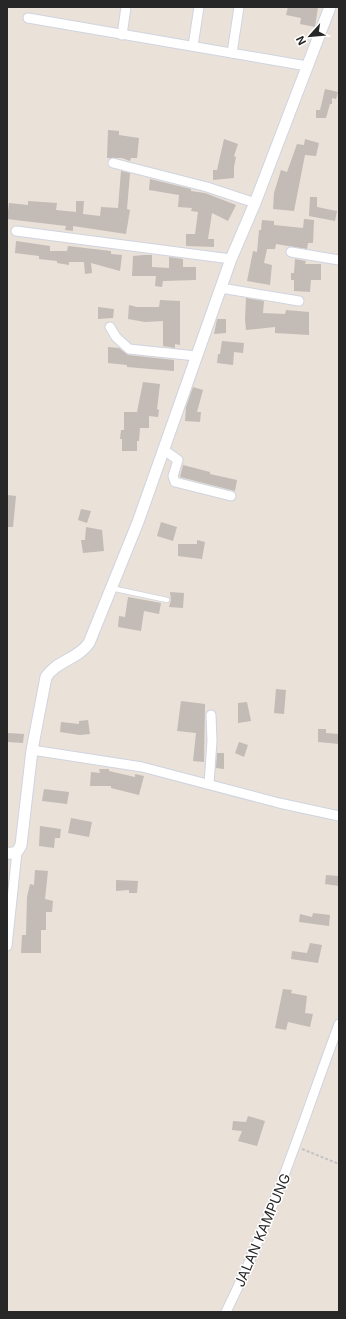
<svg xmlns="http://www.w3.org/2000/svg" width="346" height="1319" viewBox="0 0 346 1319" font-family="Inter,sans-serif">
<rect width="100%" height="100%" fill="#eae1d9"/>
<!-- building -->
<g fill="#c2bbb6">
<path d="M288,7H318L315,27L300,24L301,18L286,15Z"/>
<path d="M325,89L338,92L336,99L332,98V104H330L326,118H316V110H320Z"/>
<path d="M108,130L119,131V135L139,138L137,158H131L130,161L122,158H107Z"/>
<path d="M224,139L238,144L234,156L236,157L234,167V178L213,180V170H217Z"/>
<path d="M305,139L319,143L316,156L305,155L294,211L273,209L274,193L281,170L287,172L297,144L304,145Z"/>
<path d="M121,171L130,173L127,209L130,210L126,234L73,226V231L65,230L66,226L7,219L9,203L28,205V201L57,203L56,210L76,212V201H84L83,214L100,216L101,207L118,208Z"/>
<path d="M150,179L191,189V191L205,193L236,205L228,221L212,213L208,239H214V247L186,246V234H195L198,212L191,211L192,208L178,207L179,195L149,190Z"/>
<path d="M310,197H317V207L337,211L335,221L309,216Z"/>
<path d="M304,219L314,220L313,243H308L307,249L276,244L275,249H267L264,263L272,265L270,285L247,281L253,251L257,252L259,230H261L262,220L274,221V225L303,228Z"/>
<path d="M16,241L50,246V251H67L68,246L111,251V254L122,255L120,271L91,263L92,273L85,274L84,262H69V265L57,263V261L39,259V256L15,253Z"/>
<path d="M144,255H152V267L169,268V257L183,259V267H196V280L163,281L162,287L155,286L156,276H132L133,256Z"/>
<path d="M295,259L306,261L305,264H321V280H311L310,292L294,291V280H291V273H294Z"/>
<path d="M246,298L264,301L263,313L285,314L286,310L309,312V335L275,333V327L246,330L245,319Z"/>
<path d="M160,300L180,301V345L175,344V348L163,346V321L145,322L128,319L129,305L137,307H159Z"/>
<path d="M98,307L114,309L113,318L98,319Z"/>
<path d="M217,319H226V333L214,334Z"/>
<path d="M222,341L244,343L243,353L234,352L233,365L217,363L218,354H220Z"/>
<path d="M108,347L119,348L128,355L174,360V371L127,367V365L108,363Z"/>
<path d="M143,382L160,384L157,409L159,410L158,417L149,416V428H140L139,441H137V451H122V439H120L121,430H124V412H137Z"/>
<path d="M193,387L203,390L197,412H201L200,422L185,421L186,407Z"/>
<path d="M183,465L210,472V474L237,480L235,491L180,477Z"/>
<path d="M7,495L16,496L13,527H7Z"/>
<path d="M81,509L91,511L87,523L78,520Z"/>
<path d="M161,522L177,527L173,541L157,536Z"/>
<path d="M86,527L102,530L104,551L83,553L81,540H85Z"/>
<path d="M197,540L205,542L202,559L178,556V544H197Z"/>
<path d="M170,592L184,593L183,608L169,607L171,600Z"/>
<path d="M128,597L161,603L159,614L144,611L141,631L118,627L119,616L125,617Z"/>
<path d="M276,689L286,690L284,714L274,713Z"/>
<path d="M181,701L205,704L204,762L193,761L196,733L177,731Z"/>
<path d="M247,702L251,721L238,723V703Z"/>
<path d="M88,720L90,734L80,735L60,732L61,722L79,724V721Z"/>
<path d="M318,729H326V733L339,734V744L318,742Z"/>
<path d="M8,733L24,734L23,743L7,742Z"/>
<path d="M239,742L248,745L244,757L235,753Z"/>
<path d="M217,753H224V769L216,768Z"/>
<path d="M99,769H109V771L135,777V774L144,776L139,795L111,788V786H90L91,772L100,773Z"/>
<path d="M44,789L69,792L67,804L42,801Z"/>
<path d="M71,818L92,822L89,837L68,833Z"/>
<path d="M40,826L61,829L60,838H55L54,848L39,846Z"/>
<path d="M35,870L48,871L45,899L53,901L52,912H46V930H41V953H21L22,935H26L27,897L30,884L34,885Z"/>
<path d="M326,875L339,876V886L325,884Z"/>
<path d="M116,880L138,881L137,893H129V890L116,891Z"/>
<path d="M313,913L330,915L329,926L299,922L300,914L312,917Z"/>
<path d="M310,943L322,945L318,963L291,959L292,951L307,953Z"/>
<path d="M283,989L292,990L291,993L307,996L305,1013L313,1014L310,1027L288,1022L286,1030L275,1028Z"/>
<path d="M248,1116L265,1121L257,1146L238,1141L242,1131L232,1130L233,1121L246,1122Z"/>
</g>
<g fill="none" stroke-linecap="round" stroke-linejoin="round">
<!-- service casing -->
<g stroke="#cfd4e0" stroke-width="6">
<path id="service" d="M111,588L167,600"/>
</g>
<!-- minor casing -->
<g stroke="#cfd4e0" stroke-width="11">
<g id="minor">
<path d="M28,18L307,66"/>
<path d="M122,35L126,7"/>
<path d="M193,46L199,7"/>
<path d="M232,53L239,7"/>
<path d="M113,163L207,187L255,203"/>
<path d="M16,231L231,259"/>
<path d="M291,252L339,260"/>
<path d="M221,288L299,301"/>
<path d="M110,327L116,337L129,349L196,356"/>
<path d="M164,450L178,460L173,476L175,482L231,496"/>
<path d="M32,750L142,767L279,803L339,816"/>
<path d="M209,784L212,741L211,715"/>
<path d="M7,946L17,852"/>
<path d="M226,1312C272,1219 303,1121 339,1024"/>
</g>
</g>
<!-- tertiary casing -->
<g stroke="#cfd4e0" stroke-width="13">
<path id="tertiary" d="M7,853C15,854 18,852 21,845L32,750L46,677C56,661 78,659 89,643L138,522L231,259L255,203L330,7"/>
</g>
<!-- path -->
<path stroke="#c3c3c3" stroke-width="2" stroke-dasharray="3 2" stroke-linecap="butt" d="M302,1149L339,1164"/>
<!-- service -->
<use href="#service" stroke="#fff" stroke-width="4.5"/>
<!-- minor -->
<use href="#minor" stroke="#fff" stroke-width="9"/>
<!-- tertiary -->
<use href="#tertiary" stroke="#fff" stroke-width="11"/>
</g>
<g text-anchor="middle" dominant-baseline="central" stroke-width="3" stroke-linejoin="round" paint-order="stroke">
<!-- street labels -->
<g font-size="14" fill="#272727" stroke="#fff">
<text transform="translate(262 1230) rotate(-67)">JALAN KAMPUNG</text>
</g>
</g>
<!-- border -->
<rect width="346" height="1319" fill="none" stroke="#272727" stroke-width="16"/>
<!-- north arrow -->
<g transform="translate(310 36) rotate(243)" stroke="#ffffff" stroke-width="3" paint-order="stroke">
<path d="M0-3L7 15L0 10L-7 15Z" fill="#272727"/>
<text y="-6" font-size="11" font-weight="bold" text-anchor="middle" fill="#272727">N</text>
</g>
</svg>
